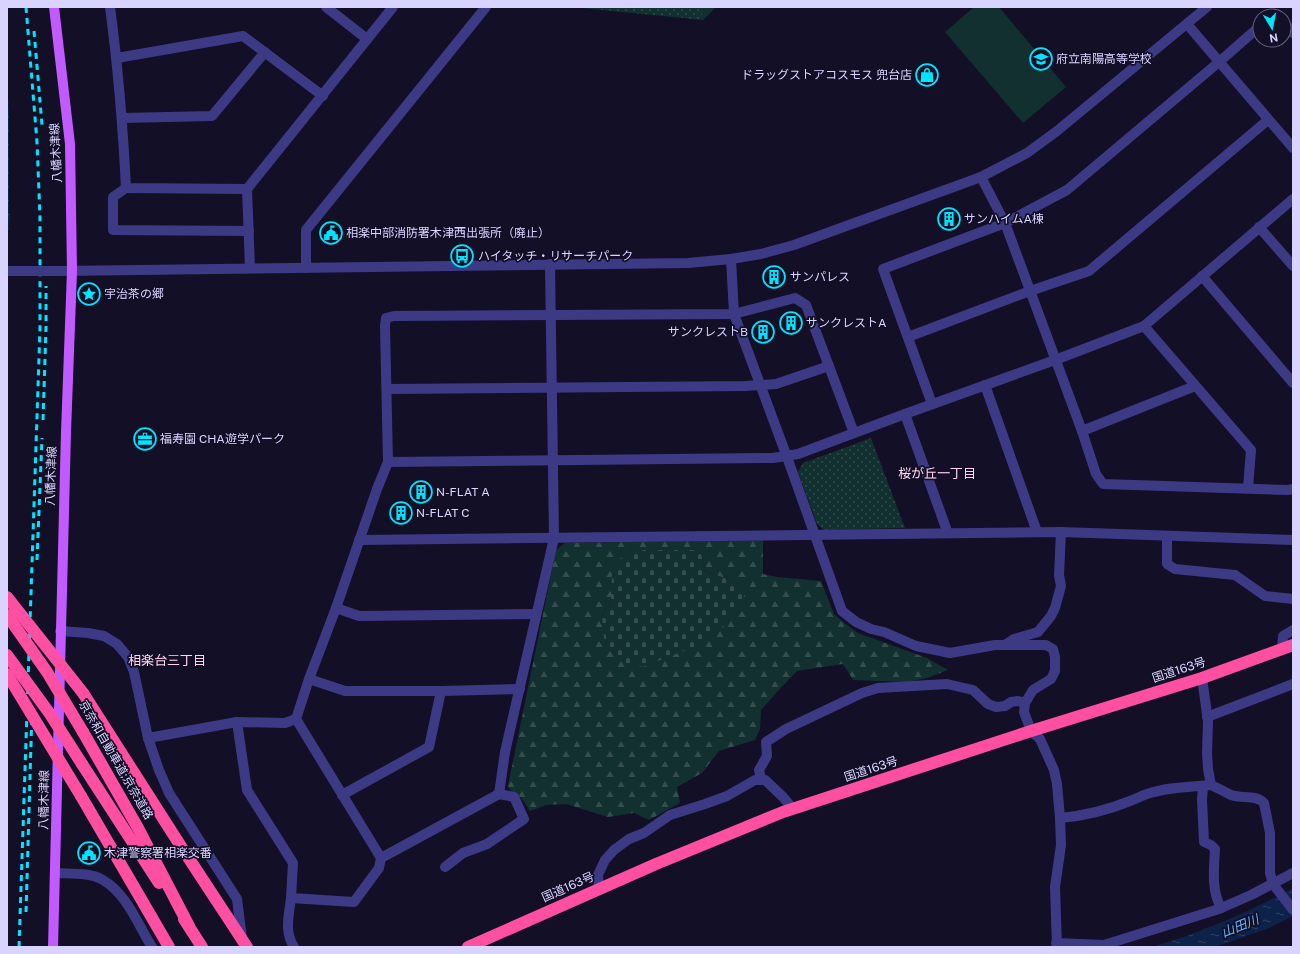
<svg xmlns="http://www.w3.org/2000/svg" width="1300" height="954" viewBox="0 0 1300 954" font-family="'Public Sans','Noto Sans JP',sans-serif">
<defs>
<pattern id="grass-dots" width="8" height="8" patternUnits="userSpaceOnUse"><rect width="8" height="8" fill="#12302f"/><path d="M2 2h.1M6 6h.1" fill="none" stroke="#344d4e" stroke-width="1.8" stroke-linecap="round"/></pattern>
<pattern id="forest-firs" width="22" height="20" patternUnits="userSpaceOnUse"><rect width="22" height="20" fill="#12302f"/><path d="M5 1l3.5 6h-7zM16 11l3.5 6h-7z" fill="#344d4e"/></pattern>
<pattern id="cemetery-stones" width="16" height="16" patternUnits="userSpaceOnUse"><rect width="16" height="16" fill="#12302f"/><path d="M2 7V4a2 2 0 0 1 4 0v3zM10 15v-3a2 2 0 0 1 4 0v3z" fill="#344d4e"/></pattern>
<pattern id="water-ripples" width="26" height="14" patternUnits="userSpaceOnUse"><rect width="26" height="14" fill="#0c2248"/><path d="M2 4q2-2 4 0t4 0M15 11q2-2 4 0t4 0" fill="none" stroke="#2f4163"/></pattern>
</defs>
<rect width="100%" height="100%" fill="#130f26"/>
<!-- grass -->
<g fill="url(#grass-dots)">
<path d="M572,7H716L703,20Z"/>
<path d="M871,438L905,528L824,530L817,524L798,472L803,463Z"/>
</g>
<!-- forest -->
<g fill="url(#forest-firs)" fill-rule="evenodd">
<path d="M701,7H716L703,20Z"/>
<path d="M763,540V574L777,577L821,581L834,614L847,625L858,633L927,658L948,670L927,678L907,682L853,680L843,664L797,671L777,692L761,710L760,729L755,740L719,751L702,773L677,787L680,803L649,820L634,813L608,817L566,804L546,805L530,811C524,802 521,795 511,791L508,786L556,550L565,543ZM632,550H700L706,572L731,580L602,616L611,601L627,554Z"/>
</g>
<!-- cemetery -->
<path fill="url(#cemetery-stones)" d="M632,550H700L706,572L731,580L745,593L741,604L726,625L701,644L643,667L623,663L604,638L602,616L611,601L612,575L617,561Z"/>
<!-- pitch -->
<path fill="#12302f" d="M974,7H999L1066,87L1023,123L945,32Z"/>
<!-- water -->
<g fill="url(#water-ripples)">
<path d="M7,82L9,112V210L10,218L7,242Z"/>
<path d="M1293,888V916L1269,928L1215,947H1152C1202,932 1247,913 1293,888Z"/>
</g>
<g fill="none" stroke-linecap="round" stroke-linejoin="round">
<!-- minor -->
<g stroke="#3d3a85" stroke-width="10">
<path d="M110,7C118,67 123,128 126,188L247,189"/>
<path d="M326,7L367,39"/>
<path d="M1272,16L1277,14L1279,16"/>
<path d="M1284,22L1293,33"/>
<path d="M1187,24L1293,148"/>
<path d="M117,58L243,36L323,96"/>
<path d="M122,118L212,116L265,52"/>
<path d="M981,177L1005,223L1082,431L1096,474L1103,484L1288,490L1293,489"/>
<path d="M126,188L113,197V230L249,231"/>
<path d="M1259,227L1293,266"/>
<path d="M731,259L734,314L787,457L842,611L856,622L871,629L884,632L916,646L950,653L995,645H1046L1053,649L1055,657V671L1051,679L1033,690L1025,703L1024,712L1031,731L1040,739L1054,770L1057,784L1060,818L1061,845L1055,887L1057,947"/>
<path d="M250,268L247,189L393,7"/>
<path d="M306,268V230L486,7"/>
<path d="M60,271L688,263L731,259L761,254L794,245L981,177L1027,153L1057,131L1207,7"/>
<path d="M1202,276L1293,383"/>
<path d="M1144,326L1251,450L1248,488"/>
<path d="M908,337L1030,291L1089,271L1268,120"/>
<path d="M985,385L1037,532"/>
<path d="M387,389L745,386L776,384L829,366"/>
<path d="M932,404L883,269L1005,223L1067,190L1219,62L1260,26"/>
<path d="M905,414L946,528L947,533"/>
<path d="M1082,431L1195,386"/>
<path d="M388,462L773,458L798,454L905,414L1055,360L1144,326L1293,199"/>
<path d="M1167,536V564L1175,569L1235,575L1265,596L1293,599"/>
<path d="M359,540L1061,532L1293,540"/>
<path d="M336,608L359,616L536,614"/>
<path d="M60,631L88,633L104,636L117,644L128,657L134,672L148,738L159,770L169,793L237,899L242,938"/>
<path d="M1005,645L1014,639L1038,632L1051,616L1055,608L1061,586L1059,575L1061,532"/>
<path d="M1282,649L1283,636L1293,630"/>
<path d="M1202,678L1208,721L1207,753L1208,769L1211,785C1218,788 1225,792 1231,795C1242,799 1256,794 1264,803L1270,833V873L1273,884L1293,910"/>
<path d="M309,679L345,691H441L520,689"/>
<path d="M1207,717L1293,684"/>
<path d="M237,722L247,790L293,863L291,898L354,902L379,868L381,858L296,719L309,679L336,608L377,489L388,462L385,326L386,318L394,316L734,314L795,298L806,305L854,433"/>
<path d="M148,738L237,722L285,723L296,719"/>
<path d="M761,779L759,770L767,756L766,742L786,729L862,693L878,688L947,684L973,690L988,704L996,707L1005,706L1011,702L1018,701L1025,703"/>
<path d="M1203,786L1202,800L1204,842L1211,845L1215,849C1214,869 1211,889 1221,908"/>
<path d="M342,795L429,747L441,691"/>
<path d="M1060,818C1083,816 1108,810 1130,801C1135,799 1141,796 1147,794C1167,787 1190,787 1211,785"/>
<path d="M381,858L499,794L505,752L554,538L550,264"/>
<path d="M445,867L463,853L487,844L524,819L514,797L499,794"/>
<path d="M55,873C70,874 90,872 103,880C127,894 138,925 152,947"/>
<path d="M599,889L598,875L605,860L614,850L629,839L644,833L670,815L705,804L727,796L755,780H765L783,797L793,809"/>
<path d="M291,898C289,915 284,932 294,947"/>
<path d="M1056,943L1104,945L1219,909L1251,895L1293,873"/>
</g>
<!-- major -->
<path stroke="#c25bff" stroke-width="10" d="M53,947L66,432L72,271L70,144L54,7"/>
<!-- highway -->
<g stroke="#ff4fa3" stroke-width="12">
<path d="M83,693L182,848L247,947"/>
<path d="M83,732L138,828L189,926"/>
<path d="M82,764L159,883"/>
<path d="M81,796L169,947"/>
<path d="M184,919L202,947"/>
<path d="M468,947L656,864L783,812L1031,731L1202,678L1293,645"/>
</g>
<!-- rail -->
<g stroke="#00e5ff" stroke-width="3" stroke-dasharray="6 5" stroke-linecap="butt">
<path d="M34,31L42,125"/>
<path d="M43,420L46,328V286"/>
<path d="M37,560L42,438"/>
<path d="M26,912L32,710"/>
<path d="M19,947L40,328V218L37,142L26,7"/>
</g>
<!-- minor-bridge -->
<path stroke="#3d3a85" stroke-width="10" d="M7,271H60"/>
<!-- highway-bridge -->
<g stroke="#ff4fa3" stroke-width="12">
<path d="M7,597L83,693"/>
<path d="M7,615L47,672L83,732"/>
<path d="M7,655L50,714L82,764"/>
<path d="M7,674L81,796"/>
</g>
</g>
<!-- icons -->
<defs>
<g id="school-ring" transform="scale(1.15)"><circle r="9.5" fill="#130f26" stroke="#00e5ff" stroke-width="1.5"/><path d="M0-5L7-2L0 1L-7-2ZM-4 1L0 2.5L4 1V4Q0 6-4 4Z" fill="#00e5ff"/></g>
<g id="shop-ring" transform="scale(1.15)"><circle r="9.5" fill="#130f26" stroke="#00e5ff" stroke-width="1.5"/><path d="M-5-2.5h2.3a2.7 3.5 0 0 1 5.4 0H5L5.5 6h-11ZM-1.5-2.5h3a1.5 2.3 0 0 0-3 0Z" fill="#00e5ff"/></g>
<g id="building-ring" transform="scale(1.15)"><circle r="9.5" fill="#130f26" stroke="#00e5ff" stroke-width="1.5"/><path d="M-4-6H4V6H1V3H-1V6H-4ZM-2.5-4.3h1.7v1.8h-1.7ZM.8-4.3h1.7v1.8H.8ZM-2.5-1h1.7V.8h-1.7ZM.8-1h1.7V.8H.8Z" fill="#00e5ff"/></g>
<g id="civic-ring" transform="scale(1.15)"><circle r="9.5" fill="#130f26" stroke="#00e5ff" stroke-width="1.5"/><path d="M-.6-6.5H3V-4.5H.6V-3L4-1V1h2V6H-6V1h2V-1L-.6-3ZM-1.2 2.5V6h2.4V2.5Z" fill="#00e5ff"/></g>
<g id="bus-ring" transform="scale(1.15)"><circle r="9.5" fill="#130f26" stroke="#00e5ff" stroke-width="1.5"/><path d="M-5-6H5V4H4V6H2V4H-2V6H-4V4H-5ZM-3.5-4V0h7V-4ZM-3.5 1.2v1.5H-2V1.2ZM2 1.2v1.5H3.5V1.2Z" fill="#00e5ff"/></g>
<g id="sight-ring" transform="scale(1.15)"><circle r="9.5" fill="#130f26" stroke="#00e5ff" stroke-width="1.5"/><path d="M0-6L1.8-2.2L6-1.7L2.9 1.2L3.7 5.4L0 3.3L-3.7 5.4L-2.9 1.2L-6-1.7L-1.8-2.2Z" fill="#00e5ff"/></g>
<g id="office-ring" transform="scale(1.15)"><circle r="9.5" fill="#130f26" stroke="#00e5ff" stroke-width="1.5"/><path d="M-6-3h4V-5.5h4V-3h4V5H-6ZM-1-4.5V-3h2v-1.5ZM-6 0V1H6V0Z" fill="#00e5ff"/></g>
</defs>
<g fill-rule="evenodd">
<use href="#school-ring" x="1041" y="59"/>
<use href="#shop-ring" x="927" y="75"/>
<use href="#building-ring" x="949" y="219"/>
<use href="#civic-ring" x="331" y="233"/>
<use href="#bus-ring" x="462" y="256"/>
<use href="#building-ring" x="774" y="277"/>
<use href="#sight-ring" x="89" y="294"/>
<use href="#building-ring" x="791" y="323"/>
<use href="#building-ring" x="763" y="332"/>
<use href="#office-ring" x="145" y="439"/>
<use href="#building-ring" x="421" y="492"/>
<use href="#building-ring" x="401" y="513"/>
<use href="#civic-ring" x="89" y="853"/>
</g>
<g text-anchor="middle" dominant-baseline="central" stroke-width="3.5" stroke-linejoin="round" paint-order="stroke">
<!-- poi labels -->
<g font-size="12" fill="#d9d4ff" stroke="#130f26" text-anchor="start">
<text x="1056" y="59">府立南陽高等学校</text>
<text x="912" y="75" text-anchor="end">ドラッグストアコスモス 兜台店</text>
<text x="964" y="219">サンハイムA棟</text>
<text x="346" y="233">相楽中部消防署木津西出張所（廃止）</text>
<text x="478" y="256">ハイタッチ・リサーチパーク</text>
<text x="790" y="277">サンパレス</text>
<text x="104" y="294">宇治茶の郷</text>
<text x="806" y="323">サンクレストA</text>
<text x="748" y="332" text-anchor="end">サンクレストB</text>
<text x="160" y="439">福寿園 CHA遊学パーク</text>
<text x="436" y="492">N-FLAT A</text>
<text x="416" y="513">N-FLAT C</text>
<text x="104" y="853">木津警察署相楽交番</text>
</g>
<!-- street labels -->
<g font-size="12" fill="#d9d4ff" stroke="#130f26">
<text transform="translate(56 153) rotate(-93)">八幡木津線</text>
<text transform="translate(51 476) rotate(-88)">八幡木津線</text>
<text transform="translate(1179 670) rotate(-18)">国道163号</text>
<text transform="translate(116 760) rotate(60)">京奈和自動車道;京奈道路</text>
<text transform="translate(871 769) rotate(-18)">国道163号</text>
<text transform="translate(44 800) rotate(-89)">八幡木津線</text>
<text transform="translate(568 887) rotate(-24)">国道163号</text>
</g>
<!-- neighbourhood labels -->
<g font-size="13" fill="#ffd6f0" stroke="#130f26">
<text x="937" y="473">桜が丘一丁目</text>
<text x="167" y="660">相楽台三丁目</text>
</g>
<!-- water labels -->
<g font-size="13" font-style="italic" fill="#62b6ff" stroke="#130f26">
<text transform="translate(1240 926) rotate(-22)">山田川</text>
</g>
</g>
<!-- border -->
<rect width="1300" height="954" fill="none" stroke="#d9d4ff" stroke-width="16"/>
<!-- north arrow -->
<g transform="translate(1272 28) rotate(170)"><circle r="19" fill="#130f26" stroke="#625e7d"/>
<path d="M0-3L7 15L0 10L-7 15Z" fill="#00e5ff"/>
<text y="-6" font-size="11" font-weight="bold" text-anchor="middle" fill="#d9d4ff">N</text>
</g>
</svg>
